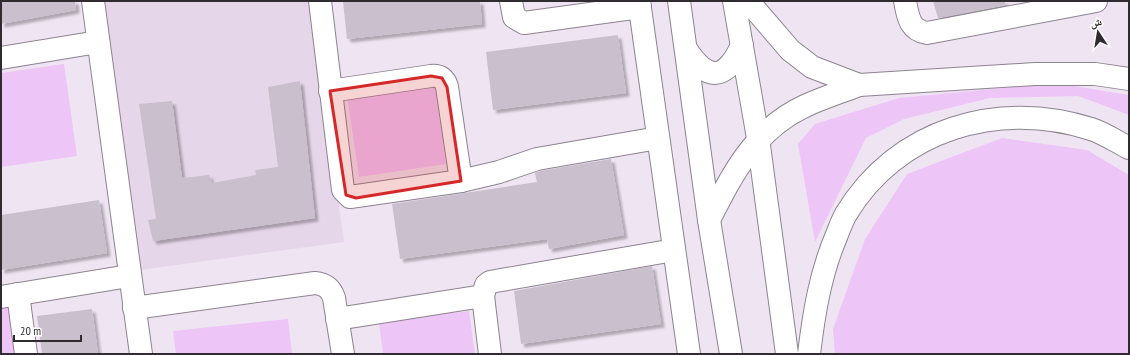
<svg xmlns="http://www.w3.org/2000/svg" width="1130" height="355" viewBox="0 0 1130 355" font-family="'PT Sans Narrow','Noto Naskh Arabic',sans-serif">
<defs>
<filter id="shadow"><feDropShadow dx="3.5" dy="3.5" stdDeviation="1" flood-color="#0004"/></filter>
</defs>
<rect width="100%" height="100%" fill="#efe4f2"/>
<!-- built -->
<path fill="#e6d6ea" d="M117,1H310L344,242L140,270L103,3Z"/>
<!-- green -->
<g fill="#eec5f7">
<path d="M64,64L77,156L1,167V73Z"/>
<path d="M434,82L446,164L359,177L347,95Z"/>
<path d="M1055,83L1129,95V115L1078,96L990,98L904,119L866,138L815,242L798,144L815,124L899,98Z"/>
<path d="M1002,138L1087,150L1129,175V354H835L833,329L865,239L907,174Z"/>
<path d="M12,306L19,354H1V307Z"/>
<path d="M469,311L475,354H383L379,322Z"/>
<path d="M288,319L292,354H176L173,331Z"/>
</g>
<!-- building -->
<g fill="#cabfcd" filter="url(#shadow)">
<path d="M1,1H75L76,10L1,24Z"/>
<path d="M343,1H480L482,24L347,39Z"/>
<path d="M933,1H1005V5L938,18Z"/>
<path d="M618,35L626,93L493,110L486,52Z"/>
<path d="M300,81L315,218L153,241L148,220L156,219L139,104L172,101L182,178L209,175L212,183L256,175L255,170L278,167L268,87Z"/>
<path d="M611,159L624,235L549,249L547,239L400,259L392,204L537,182L535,173L540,171Z"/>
<path d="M99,200L107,253L1,270V215Z"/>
<path d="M652,266L661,324L521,344L514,291Z"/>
<path d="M92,309L98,354H42L37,316Z"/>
</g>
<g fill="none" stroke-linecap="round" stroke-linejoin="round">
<!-- street casing -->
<g stroke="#8d8390" stroke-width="24">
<g id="street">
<path d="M93,1L141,354"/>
<path d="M320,1L343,190L350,197L461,181L499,172L537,159L658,138"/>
<path d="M511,1L514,17L524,23L640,7"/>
<path d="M905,1C908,16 909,30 927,33L1096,1"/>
<path d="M1,58L98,42"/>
<path d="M330,91L431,76C440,75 445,79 447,87L461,181"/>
<path d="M18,294L26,354"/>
<path d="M1,297L129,276"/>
<path d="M134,308L315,283C326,284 331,289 334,298L343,354"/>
<path d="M337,319L483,296"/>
<path d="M490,354L483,296L486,285L490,282L674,250"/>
</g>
</g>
<!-- secondary casing -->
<g stroke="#8d8390" stroke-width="24">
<path id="secondary" d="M639,1L689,354"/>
</g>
<!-- primary casing -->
<g stroke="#8d8390" stroke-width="24">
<g id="primary">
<path d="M679,1L709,220L731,354"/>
<path d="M734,1L758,138L787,354"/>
<path d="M686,49C707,82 726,81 742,45"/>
<path d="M709,220C733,173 755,129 805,106C822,98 841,92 859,85"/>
</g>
</g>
<!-- highway casing -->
<g stroke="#8d8390" stroke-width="24">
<g id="highway">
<path d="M748,1L790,50L812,67L859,85L1035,74H1095L1129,79"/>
<path d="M809,354C814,313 820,275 836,237C839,229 842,221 846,214C897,129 999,99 1091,129C1104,133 1117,142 1129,148"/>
</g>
</g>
<!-- street -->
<use href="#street" stroke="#fff" stroke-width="22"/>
<!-- secondary -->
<use href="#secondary" stroke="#fff" stroke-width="22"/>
<!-- primary -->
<use href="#primary" stroke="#fff" stroke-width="22"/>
<!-- highway -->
<use href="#highway" stroke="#fff" stroke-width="22"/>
</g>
<!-- marked area -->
<path fill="#d62828" fill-opacity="0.2" stroke="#d62828" stroke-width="3" stroke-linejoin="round" d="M431,76L442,78L447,87L461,181L356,198L346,195L330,91Z"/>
<!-- border -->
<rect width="1130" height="355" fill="none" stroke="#2f2b30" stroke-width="4"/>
<!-- north arrow -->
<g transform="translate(1098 32) rotate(348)" stroke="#ffffff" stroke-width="3" paint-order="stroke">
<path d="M0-3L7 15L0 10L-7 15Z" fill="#2f2b30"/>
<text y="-6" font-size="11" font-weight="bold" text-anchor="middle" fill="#2f2b30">ش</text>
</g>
<!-- scale -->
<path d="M14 335v6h67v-6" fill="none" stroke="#2f2b30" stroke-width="2"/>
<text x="20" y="335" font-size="12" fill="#2f2b30" stroke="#ffffff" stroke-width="3" paint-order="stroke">20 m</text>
</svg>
